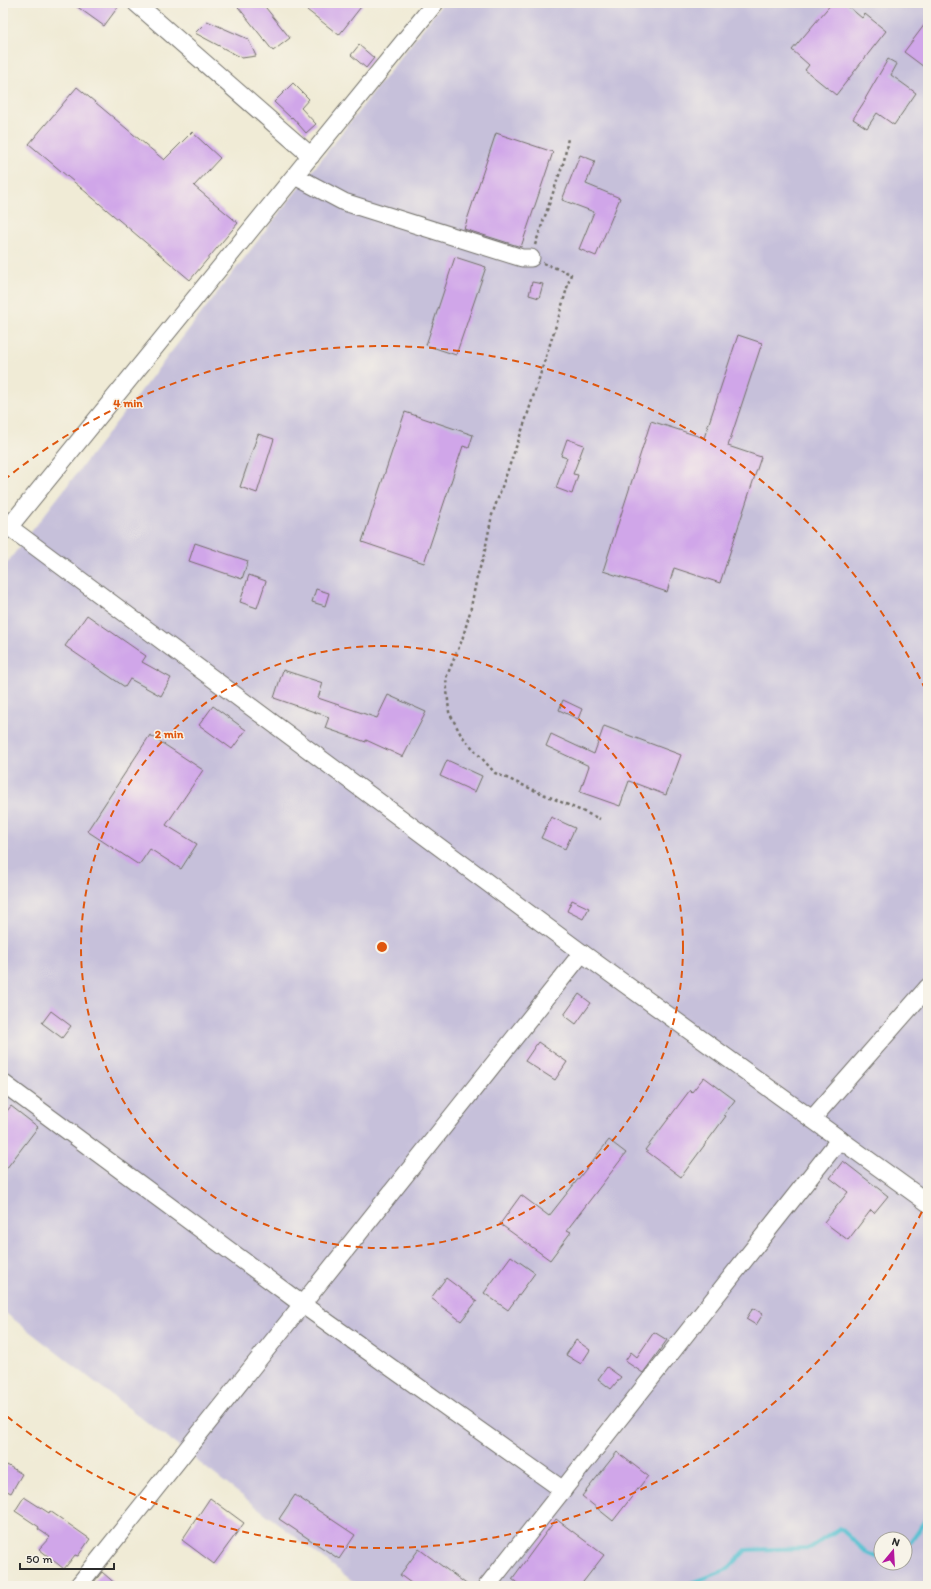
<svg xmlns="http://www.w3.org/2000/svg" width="931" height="1589" viewBox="0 0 931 1589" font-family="Itim,sans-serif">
<rect width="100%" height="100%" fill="#f7f3e8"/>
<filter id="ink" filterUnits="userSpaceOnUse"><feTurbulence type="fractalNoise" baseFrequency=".025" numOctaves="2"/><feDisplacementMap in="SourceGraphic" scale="8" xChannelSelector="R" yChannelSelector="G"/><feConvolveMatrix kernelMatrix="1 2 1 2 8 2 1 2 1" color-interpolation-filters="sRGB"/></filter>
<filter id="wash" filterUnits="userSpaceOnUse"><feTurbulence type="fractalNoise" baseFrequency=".012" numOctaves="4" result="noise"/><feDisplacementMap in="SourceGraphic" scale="16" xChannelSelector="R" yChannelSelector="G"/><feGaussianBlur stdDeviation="0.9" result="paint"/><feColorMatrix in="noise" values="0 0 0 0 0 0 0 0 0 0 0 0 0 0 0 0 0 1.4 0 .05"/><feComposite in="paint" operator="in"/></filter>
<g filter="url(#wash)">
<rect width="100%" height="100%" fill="#f0ebd6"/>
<!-- industrial -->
<path fill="#c6c0da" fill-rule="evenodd" d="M443,3H928V1586H359L3,1311V568ZM881,1539H905V1563H881Z"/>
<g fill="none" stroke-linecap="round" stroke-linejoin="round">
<!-- stream -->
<g stroke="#56c1d2" stroke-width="4">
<path d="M905,1551L928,1517"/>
<path d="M890,1563L895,1565L897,1563"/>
<path d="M684,1586L728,1569L746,1550L810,1548L840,1528L867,1553L881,1559"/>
</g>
</g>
<g id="blocks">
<!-- building -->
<g fill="#d0a6e9">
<path d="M72,3H111L118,7L104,26Z"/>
<path d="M235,3H262L290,38L273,51Z"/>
<path d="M298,3H364L339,35Z"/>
<path d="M832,3H844L862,18L865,14L886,31L836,95L805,70L809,65L792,50Z"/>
<path d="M928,20V70L904,52Z"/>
<path d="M207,21L248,39L256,56L242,58L195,33Z"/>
<path d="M359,45L374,58L366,68L351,55Z"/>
<path d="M888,59L897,64L891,75L916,93L894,125L877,113L867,128L853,119L866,99H865Z"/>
<path d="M293,83L309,99L301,108L316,124L306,133L292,117L291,118L274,102Z"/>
<path d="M77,87L164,160L192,132L220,158L194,186L238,223L190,280L29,144Z"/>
<path d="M496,133L553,152L521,247L464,229Z"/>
<path d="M580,155L595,161L586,184L620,198L596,256L579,249L594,212L562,200Z"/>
<path d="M455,257L486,267L456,355L426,345Z"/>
<path d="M532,282L543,284L539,298L529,295Z"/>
<path d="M738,335L762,343L728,446L761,457L720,583L674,568L667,592L603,571L651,421L704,438Z"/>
<path d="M405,412L473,435L469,448L463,446L424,563L362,542Z"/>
<path d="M258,434L274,439L257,493L240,487Z"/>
<path d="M567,439L584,445L573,474L578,475L572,494L556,488L567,458L561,456Z"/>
<path d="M195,543L248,561L242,579L189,561Z"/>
<path d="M249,575L266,581L257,608L240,602Z"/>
<path d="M316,589L329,593L325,606L312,602Z"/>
<path d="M87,615L146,656L142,662L171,678L161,696L130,679L125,687L65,646Z"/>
<path d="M283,670L323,683L318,698L377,718L388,695L426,712L403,757L366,740V742L325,728L329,717L274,698Z"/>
<path d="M563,700L582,709L578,719L559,710Z"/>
<path d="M213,706L246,730L232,749L199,725Z"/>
<path d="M604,726L681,755L666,795L629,781L620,806L580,792L589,766L546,746L551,734L594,754Z"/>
<path d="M150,735L203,770L166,825L197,844L181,869L150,849L139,865L87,831Z"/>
<path d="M447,760L482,776L475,792L440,776Z"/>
<path d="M551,817L575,828L565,849L541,838Z"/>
<path d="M572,900L589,908L583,919L567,911Z"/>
<path d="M579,994L591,1003L576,1024L564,1015Z"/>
<path d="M51,1011L71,1026L62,1038L42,1023Z"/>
<path d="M538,1042L567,1062L555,1080L525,1061Z"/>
<path d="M704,1077L735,1100L724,1115L726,1116L681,1177L645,1150L690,1090L692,1092Z"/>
<path d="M11,1106L38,1127L3,1173V1116Z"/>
<path d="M609,1140L626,1153L567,1230L571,1232L550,1260L500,1224L521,1195L549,1216Z"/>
<path d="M843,1161L888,1196L874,1213L871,1210L848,1240L824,1222L848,1192L830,1178Z"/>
<path d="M511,1256L535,1273L508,1310L484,1293Z"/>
<path d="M446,1278L477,1301L461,1321L431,1298Z"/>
<path d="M753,1308L763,1314L756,1325L746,1319Z"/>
<path d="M654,1332L667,1340L643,1373L625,1361L631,1352L637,1357Z"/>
<path d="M576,1340L590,1350L581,1364L566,1355Z"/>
<path d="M607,1367L621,1377L611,1389L598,1379Z"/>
<path d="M617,1452L648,1476L613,1521L582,1496Z"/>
<path d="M7,1465L22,1474L11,1493L3,1489V1471Z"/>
<path d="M295,1495L355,1535L339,1559L279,1519Z"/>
<path d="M24,1497L49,1513L50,1511L90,1539L78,1556L75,1555L64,1569L39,1549L50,1537L38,1529L39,1527L15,1511Z"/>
<path d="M210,1498L244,1523L214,1564L182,1540Z"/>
<path d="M556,1519L604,1555L580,1586H521L512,1579Z"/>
<path d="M419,1549L469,1586H415L400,1575Z"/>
<path d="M102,1572L118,1586H99L94,1582Z"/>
</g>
</g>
</g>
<g filter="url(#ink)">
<use href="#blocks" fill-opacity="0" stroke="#706e67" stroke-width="1"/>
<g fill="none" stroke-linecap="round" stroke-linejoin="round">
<!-- minor casing -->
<g stroke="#706e67" stroke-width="19">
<g id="minor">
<path d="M136,3L311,156"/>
<path d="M295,176L344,202L522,258H531"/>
<path d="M582,953L928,1203"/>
<path d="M3,1083L303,1305L563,1490"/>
<path d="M812,1119L928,987"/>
<path d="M78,1586L582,953L9,527L435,3"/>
<path d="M487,1586L840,1139"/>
</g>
</g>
<!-- path -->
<g stroke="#706e67" stroke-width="2.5" stroke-dasharray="3 3" stroke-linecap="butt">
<path d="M535,245L564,161L568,138"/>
<path d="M543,263L571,274L559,316L527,416L492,515L484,555L477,577L470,612L462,640L446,678L449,712L461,735L495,773L600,819"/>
</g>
<!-- minor -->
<use href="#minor" stroke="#fff" stroke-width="17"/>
</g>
</g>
<!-- distance rings -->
<g fill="none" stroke="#df570e" stroke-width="2" stroke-dasharray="7 5">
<circle cx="382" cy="947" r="301"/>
<path d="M927 1201A601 601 0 0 1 4 1414M4 480A601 601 0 0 1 927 693"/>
</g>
<circle cx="382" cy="947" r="6" fill="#df570e" stroke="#f7f3e8" stroke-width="2"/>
<g font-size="12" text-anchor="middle" font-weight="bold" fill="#df570e" stroke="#f7f3e8" stroke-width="3" stroke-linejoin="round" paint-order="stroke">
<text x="128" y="407">4 min</text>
<text x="169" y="738">2 min</text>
</g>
<!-- margin -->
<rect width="931" height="1589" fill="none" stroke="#f7f3e8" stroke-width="16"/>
<!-- north arrow -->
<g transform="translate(893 1551) rotate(18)"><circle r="19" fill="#f7f3e8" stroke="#a5a39c"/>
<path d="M0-3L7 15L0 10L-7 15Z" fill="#b5179e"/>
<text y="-6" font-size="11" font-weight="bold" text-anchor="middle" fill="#2b2b2b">N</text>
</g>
<!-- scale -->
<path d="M20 1563v6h94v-6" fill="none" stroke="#2b2b2b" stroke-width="2"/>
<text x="26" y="1563" font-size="12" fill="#2b2b2b" stroke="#f7f3e8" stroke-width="3" paint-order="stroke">50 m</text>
</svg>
